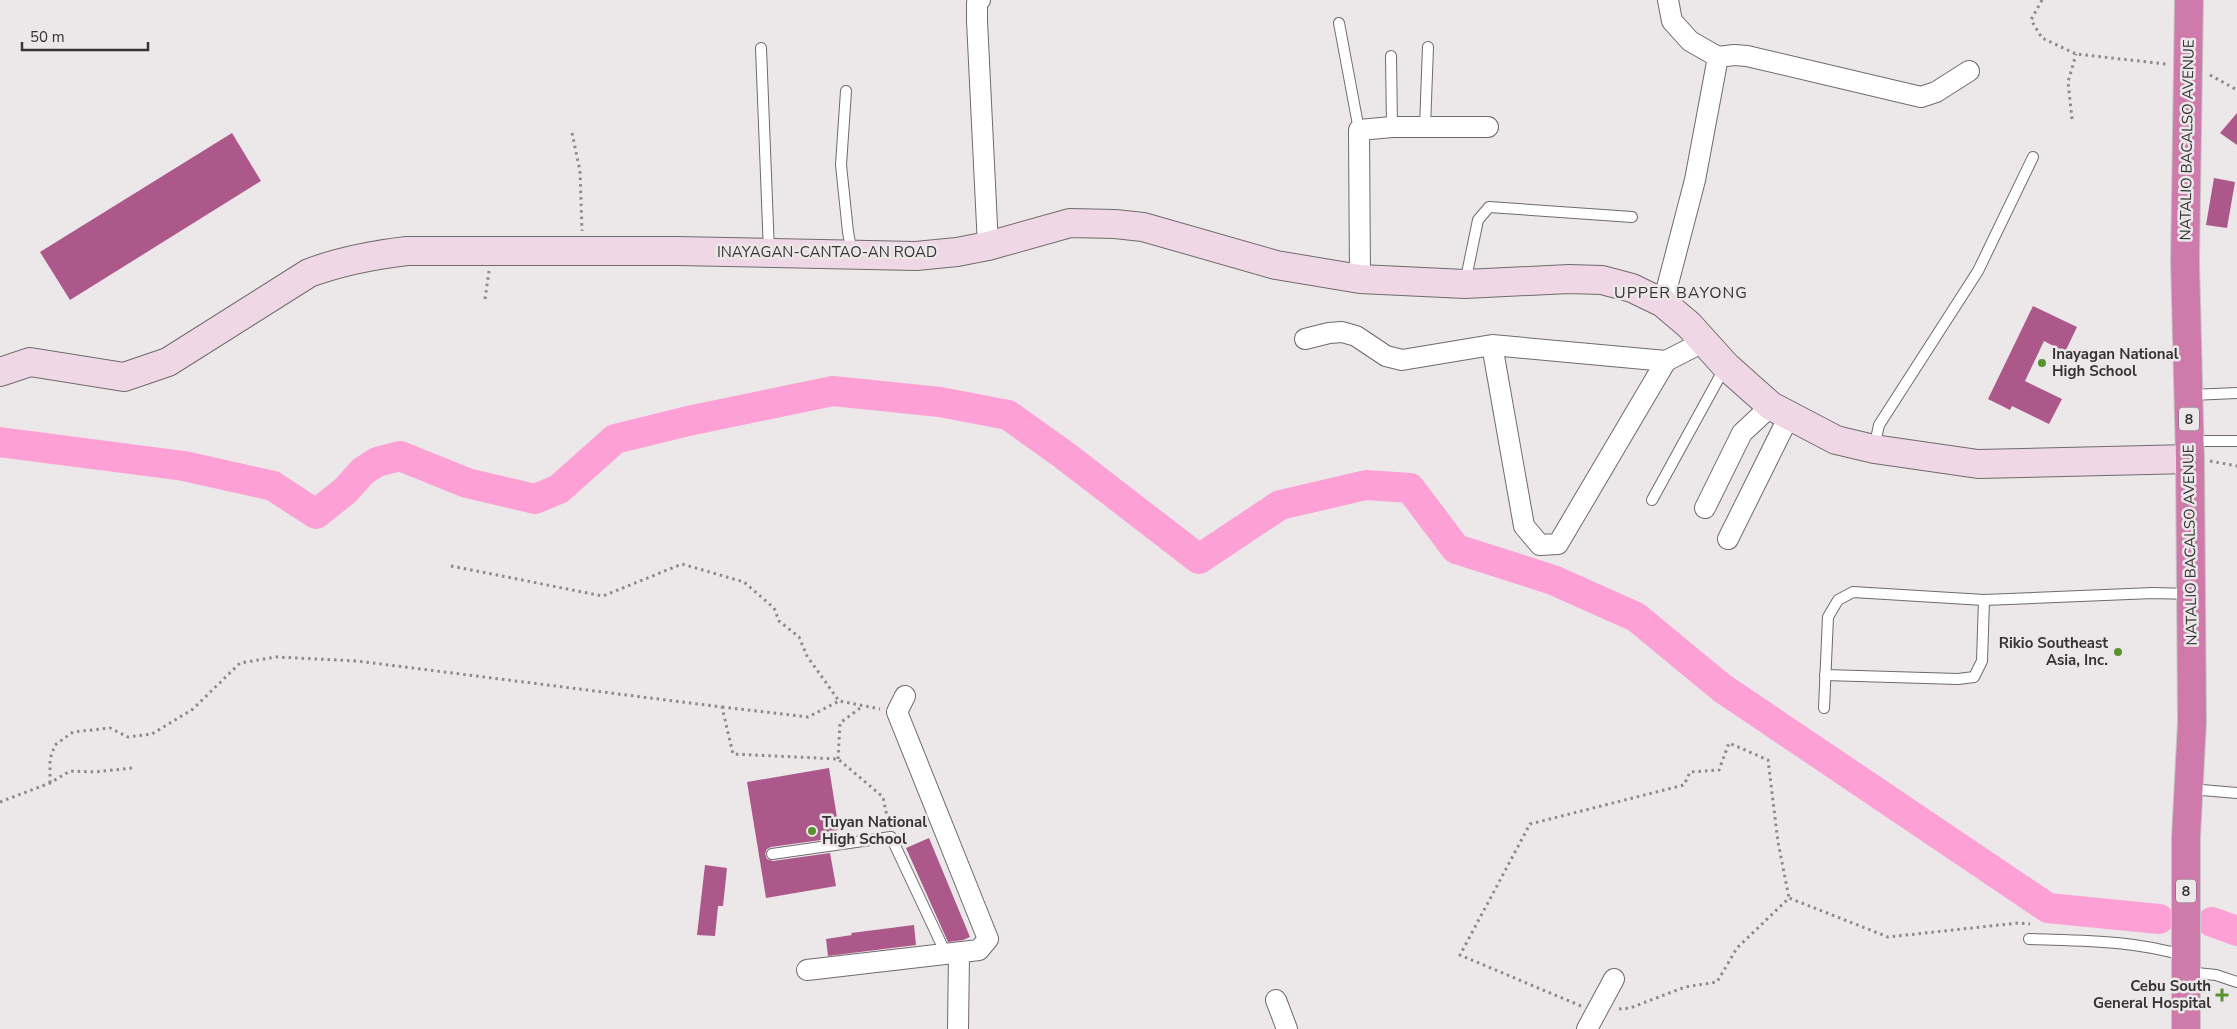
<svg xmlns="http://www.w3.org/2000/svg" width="2237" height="1029" viewBox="0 0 2237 1029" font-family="'Nunito Sans',sans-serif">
<rect width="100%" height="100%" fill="#ece7e9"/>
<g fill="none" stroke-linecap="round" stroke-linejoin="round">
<!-- river -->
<g stroke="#fca0d5" stroke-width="30">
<path d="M0,442L184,466L273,486L316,514L345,491L363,471L377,462L400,456L467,483L535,499L559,489L615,439L688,421L833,391L940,402L1008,415L1064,455L1199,559L1280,505L1366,485L1410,488L1456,549L1553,580L1636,617L1722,688L2048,908L2159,919"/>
<path d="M2212,922L2237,931"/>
</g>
</g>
<!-- building -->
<g fill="#ac588a">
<path d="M2237,113V145L2220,133Z"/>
<path d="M232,133L261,181L70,300L40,252Z"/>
<path d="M2214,178L2235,182L2227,228L2206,225Z"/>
<path d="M2033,306L2077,327L2065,352L2044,341L2025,381L2062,399L2049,424L2012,406L2010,410L1988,399Z"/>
<path d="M829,768L839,830L827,832L828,839L771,847L767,849L765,854L767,859L773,861L830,853L836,886L766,898L747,782Z"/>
<path d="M929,838L970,937L963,940L948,942L906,848Z"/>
<path d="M705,865L727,868L723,906H718L715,936L697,935Z"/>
<path d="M914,925L916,945L828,956L826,939L852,935L851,933Z"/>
</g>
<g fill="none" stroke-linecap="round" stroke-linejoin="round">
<!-- lane casing -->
<g stroke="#6f6b6d" stroke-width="12">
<g id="lane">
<path d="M1339,23L1359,130"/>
<path d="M761,48L769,252"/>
<path d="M1391,56L1392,127"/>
<path d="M846,91L841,165L848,232L852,254"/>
<path d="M1425,127L1428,47"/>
<path d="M1465,283L1478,220L1489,207L1632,217"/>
<path d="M2191,395L2237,393"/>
<path d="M2190,441H2237"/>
<path d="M1874,448L1879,425L1978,271L2033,157"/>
<path d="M1652,500L1725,367"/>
<path d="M1825,675L1958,679L1974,677L1982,661L1984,600"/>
<path d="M1824,708L1828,617L1838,600L1853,592L1984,600L2153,593L2191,594"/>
<path d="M2190,789L2237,793"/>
<path d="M772,854L891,837L946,954"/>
<path d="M2029,939C2081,941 2134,940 2185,956"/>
<path d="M2187,972L2216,975L2237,982"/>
</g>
</g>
<!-- street casing -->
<g stroke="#6f6b6d" stroke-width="22">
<g id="street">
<path d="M980,0L977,3V21L988,246"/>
<path d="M1718,57L1734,55L1747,56L1921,97L1936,92L1969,71"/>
<path d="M1360,279L1359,130L1392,127H1488"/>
<path d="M1663,303L1695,180L1718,57L1690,41L1672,21L1668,0"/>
<path d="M1305,339L1329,333L1342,332L1356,336L1386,356L1402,360L1492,345L1666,361L1558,544L1540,545L1524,526L1492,345"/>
<path d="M1666,361L1705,341"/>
<path d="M1705,508L1742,433L1771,406"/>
<path d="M1728,539L1789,416"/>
<path d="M807,970L979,950L988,939L897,712L905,696"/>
<path d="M1276,1000L1287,1029"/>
<path d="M958,1029L959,954"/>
<path d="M1587,1029L1614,979"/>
</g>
</g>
<!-- secondary casing -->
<g stroke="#6f6b6d" stroke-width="30">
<path id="secondary" d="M0,372L30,362L124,377L168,362L309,273C341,261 373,255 407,251H677L916,256L957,252L988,246L1070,223L1115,224L1143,227L1276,265L1360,279L1465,284L1569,279L1602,280L1632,288L1663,303L1689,325L1726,366L1771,406L1836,440L1874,449L1978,464L2190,459"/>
</g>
<!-- highway casing -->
<g stroke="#c6c6c6" stroke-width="30">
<path id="highway" d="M2186,1029V837L2192,722L2190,459L2185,261L2189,0"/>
</g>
<!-- path -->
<g stroke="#8d8a8b" stroke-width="3" stroke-dasharray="2.5 4" stroke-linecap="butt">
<path d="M2042,0L2031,20L2042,38L2076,54L2166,64"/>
<path d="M2210,75L2237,90"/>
<path d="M2072,119L2068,82L2076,54"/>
<path d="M572,133L580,171L582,231"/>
<path d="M485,299L489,271"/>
<path d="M2210,461L2237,466"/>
<path d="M451,566L603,596L682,564L744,582L774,608L779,621L799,637L807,656L839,701L880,709"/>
<path d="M722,707L808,717L839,701"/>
<path d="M838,759L840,723L863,706"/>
<path d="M50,783V759L55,745L73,732L110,728L128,737L152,734L193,709L240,663L276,657L357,661L722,707L733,754L838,759L883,797L889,826"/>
<path d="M0,802L50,783L70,771L94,772L133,768"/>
<path d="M1581,1006L1460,955L1530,824L1684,785L1690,772L1719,770L1729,743L1768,760L1778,842L1789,898"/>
<path d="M1619,1009L1630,1008L1685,987L1717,982L1737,948L1789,898L1888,937L2018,923L2030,924"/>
</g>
<!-- lane -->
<use href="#lane" stroke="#fff" stroke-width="10"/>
<!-- street -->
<use href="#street" stroke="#fff" stroke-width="20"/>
<!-- secondary -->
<use href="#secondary" stroke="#f0d7e6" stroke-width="28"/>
<!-- highway -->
<use href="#highway" stroke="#ce7bac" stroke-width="28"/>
</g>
<!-- markers -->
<g fill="#599230" stroke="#ece7e9" stroke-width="2">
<circle cx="2042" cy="363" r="5"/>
<circle cx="2118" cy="652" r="5"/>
<circle cx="812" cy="831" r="5"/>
<path d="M2219.5 987.5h5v5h5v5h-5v5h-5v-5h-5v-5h5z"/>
</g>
<g text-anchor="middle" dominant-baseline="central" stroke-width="5" stroke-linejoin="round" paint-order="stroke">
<!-- shield labels -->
<g fill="#ece7e9" stroke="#6c696a" stroke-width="1">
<rect x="2179" y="407.5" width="20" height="23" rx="4"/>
<rect x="2176" y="879.5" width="20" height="23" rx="4"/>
</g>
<g font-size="14" font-weight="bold" fill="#353334">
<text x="2189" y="419">8</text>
<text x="2186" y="891">8</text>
</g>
<!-- street labels -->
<g font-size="15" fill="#353334" stroke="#ece7e9">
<text transform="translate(2187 140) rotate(-89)">NATALIO BACALSO AVENUE</text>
<text x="827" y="252">INAYAGAN-CANTAO-AN ROAD</text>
<text transform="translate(2190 545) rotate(-91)">NATALIO BACALSO AVENUE</text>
</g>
<!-- poi labels -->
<g font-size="15" font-weight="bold" fill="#353334" stroke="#ece7e9" text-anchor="start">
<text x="2052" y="354">Inayagan National<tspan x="2052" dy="17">High School</tspan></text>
<text x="2108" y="643" text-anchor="end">Rikio Southeast<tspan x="2108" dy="17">Asia, Inc.</tspan></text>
<text x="822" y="822">Tuyan National<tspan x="822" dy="17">High School</tspan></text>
<text x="2211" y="986" text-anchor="end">Cebu South<tspan x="2211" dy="17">General Hospital</tspan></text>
</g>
<!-- neighbourhood labels -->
<g font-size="16" letter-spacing="1" fill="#353334" stroke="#ece7e9">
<text x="1681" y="293">UPPER BAYONG</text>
</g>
</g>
<!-- scale -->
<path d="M22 42v8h126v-8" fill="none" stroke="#353334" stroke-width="2.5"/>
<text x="30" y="42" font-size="15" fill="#353334" stroke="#ece7e9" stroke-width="4" paint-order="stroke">50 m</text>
</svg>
